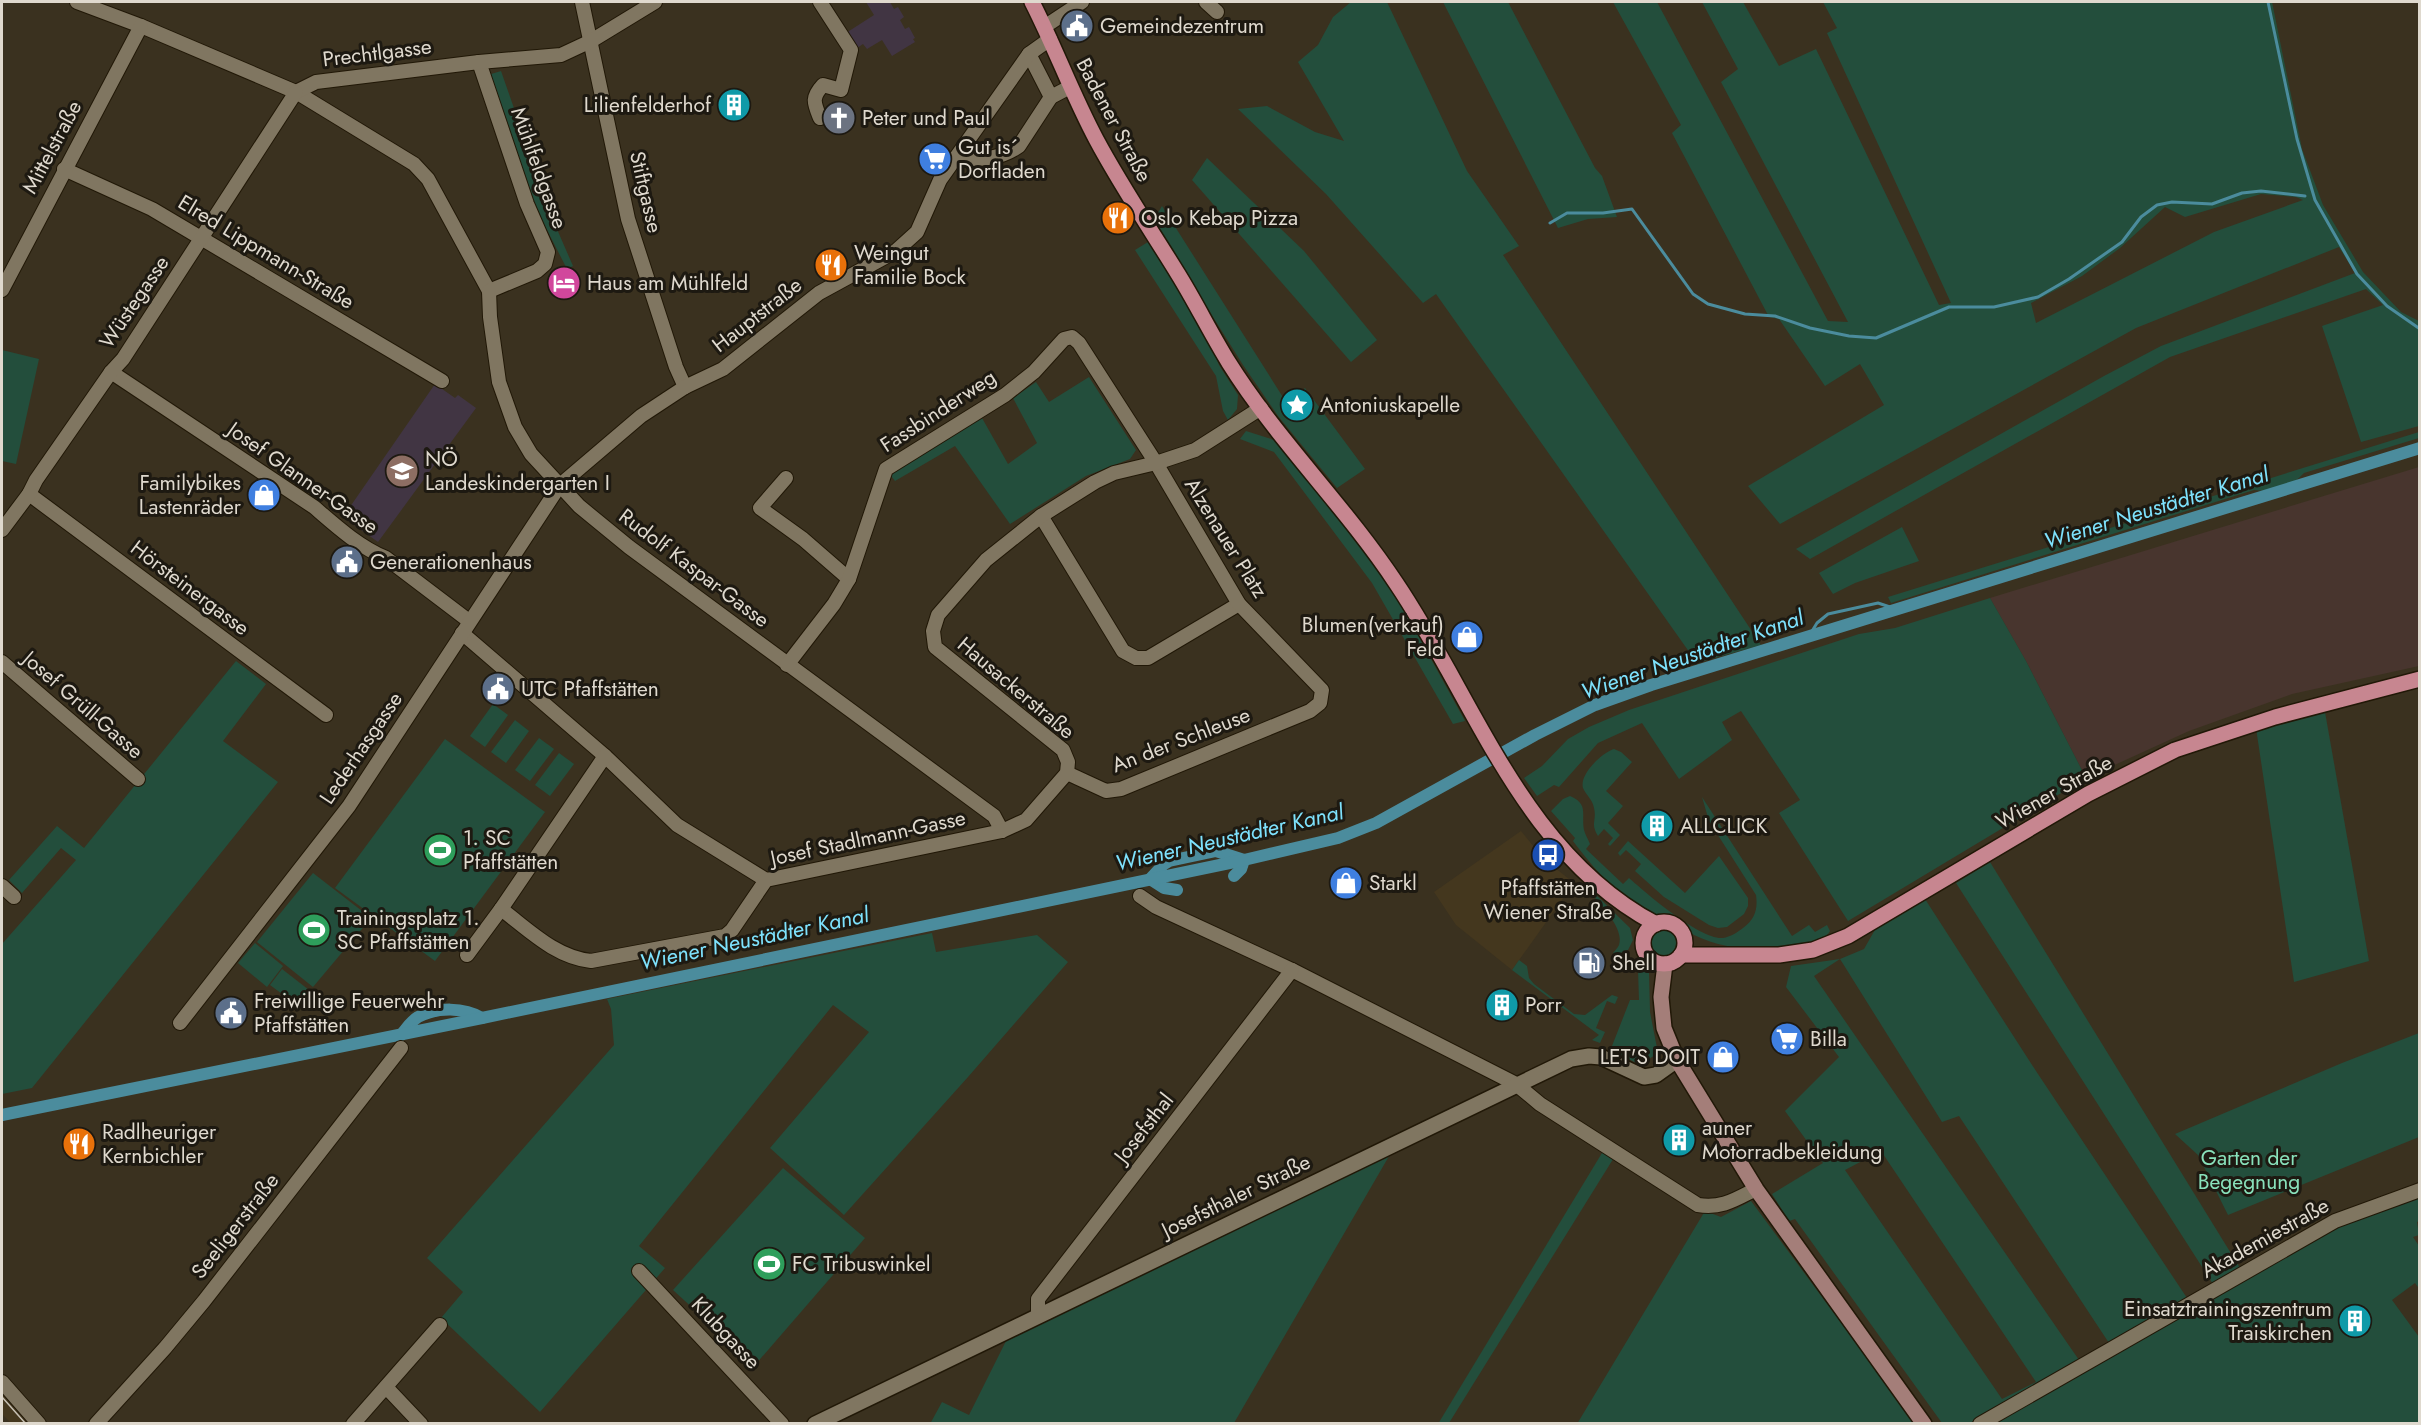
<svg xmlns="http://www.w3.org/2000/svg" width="2421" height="1425" viewBox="0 0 2421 1425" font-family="Jost,sans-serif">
<rect width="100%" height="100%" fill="#3a311f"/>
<!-- commercial -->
<path fill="#48352e" d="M2419,467V666L2292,694L2189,731L2086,778L2026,661L1990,598Z"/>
<!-- built -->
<g fill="#44371e">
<path d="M1521,831L1544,859L1574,883L1512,970L1456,925L1434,892Z"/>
<path d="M2,1390L32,1423H11L2,1414Z"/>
</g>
<!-- education -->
<g fill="#413543">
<path d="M866,2H890L894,9L898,7L904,17L900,20L905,29L909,27L915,38L913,39L915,42L892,56L882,40L867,49L863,44L857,48L846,33L874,15Z"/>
<path d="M435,384L455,398L458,395L476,408L378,542L343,517Z"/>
</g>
<!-- green -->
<g fill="#234e3c" fill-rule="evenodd">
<path d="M1351,2H1387L1467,171L1519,246L1503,255L1761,645L1697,663L1436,294L1423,303L1326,194L1238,109L1267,106L1315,132L1344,141L1298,62L1318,45L1333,17Z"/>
<path d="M1443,2H1508L1595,168L1602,176L1617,217L1588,219L1558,228Z"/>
<path d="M1613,2H1657L1828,321L1848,322L1721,82L1738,69L1702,2H1743L1779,66L1816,49L1939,305L1951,303L1827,33L1837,28L1823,2H1880L1881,3L1887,2H2272L2302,149L2323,205L2363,272L2401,312L2419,321V426L2361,442L2322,326L2383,305L2366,289L2170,357L1810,559L1796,549L2104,376L2161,346L2355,273L2339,247L2136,328L1780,524L1748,486L1884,405L1860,364L1825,386L1779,319L1769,317L1672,133L1681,125ZM2261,194L2296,197L2303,200L2214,232L2036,323L2031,303L2082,276L2120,248L2165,207L2185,217Z"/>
<path d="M501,71L553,220L573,266L567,269L547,230L538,217L488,75Z"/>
<path d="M1207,158L1304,251L1377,340L1351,362L1192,180Z"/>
<path d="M1162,206L1286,402L1305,388L1365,469L1337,488L1278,416L1243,365L1153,221Z"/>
<path d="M1148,242L1203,328L1219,365L1238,395L1237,409L1228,420L1223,411L1216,376L1135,250Z"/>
<path d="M2,350L39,359L16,464L2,461Z"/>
<path d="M1089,377L1136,450L1130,459L1086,476L1010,524L955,446L895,481L888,472L982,418L1008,464L1037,443L1013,398L1036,382L1049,402Z"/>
<path d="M1246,431L1274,440L1361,548L1402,606L1465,721L1453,724L1372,583L1274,452L1240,439Z"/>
<path d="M2419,432V438L2304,473C2290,488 2273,493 2254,490L1891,603L1888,597Z"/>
<path d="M1902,527L1919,561L1855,583L1833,594L1819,573Z"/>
<path d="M1990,598L2026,661L2086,778L1848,921L1779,813L1800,800L1741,711L1722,722L1732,740L1679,779L1642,723L1598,743L1559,787L1554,785L1537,796L1524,778L1542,766L1568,739L1589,727L1629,710L1859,634L1895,628Z"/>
<path d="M236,661L266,684L223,741L278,782L32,1088L2,1094V944L76,860L61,848L22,893L9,880L57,826L84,848Z"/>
<path d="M493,704L508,715L485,747L470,736Z"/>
<path d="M2325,712L2369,961L2294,982L2256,728Z"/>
<path d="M515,720L529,731L506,763L491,752Z"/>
<path d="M539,738L554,749L530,781L515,770Z"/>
<path d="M445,739L545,812L435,961L335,888Z"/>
<path d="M1614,749L1621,752L1632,762L1606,791L1623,806L1608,823L1620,835L1610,846L1608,844L1613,838L1604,829L1598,836C1590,823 1597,821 1594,808C1593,800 1586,795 1583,788C1579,774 1603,752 1614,749Z"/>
<path d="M559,753L574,764L550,796L535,785Z"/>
<path d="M1570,796C1589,804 1581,814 1584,830C1585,834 1588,839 1590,844L1586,849L1623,884L1629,878C1646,893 1700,940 1723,938C1730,937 1738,932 1743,928C1755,919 1758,909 1756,895L1709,821L1702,797L1792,936L1809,925L1815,932L1827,925L1830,931C1823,943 1802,945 1789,947C1756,951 1725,950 1694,935C1686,931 1681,923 1672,919C1665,916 1657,917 1650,913C1617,896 1595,870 1573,841L1575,838L1551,811L1563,799Z"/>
<path d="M1628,841L1685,893L1719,856L1748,898V906L1744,914L1727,927L1718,928L1709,925L1664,897L1635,871L1641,864L1626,850L1620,856L1618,853Z"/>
<path d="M1990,862L2240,1268L2213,1284L1956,883Z"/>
<path d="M313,873L371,918L313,987L257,942Z"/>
<path d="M1591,890L1630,928L1633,940L1628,950L1615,955L1613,953C1615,950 1618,948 1619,945C1625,930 1600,902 1589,892Z"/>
<path d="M1925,899L2036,1071L2187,1298L2109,1343L1959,1116L1942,1122L1840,959L1814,976L2079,1360L1970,1423H1942L1795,1219L1789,1221L1772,1194L1823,1163L1785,1111L1839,1057L1786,987L1791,966L1840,959L1864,949L1876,928ZM1881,1151L2036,1382L2002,1399L1845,1170Z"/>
<circle cx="1662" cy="943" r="14"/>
<path d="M932,933L936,952L1037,935L1068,962L968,1077L844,1215L770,1148L869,1032L833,1005L639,1246L665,1268L540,1412L441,1318L463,1292L427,1258L614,1045L611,1009L607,999Z"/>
<path d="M255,943L283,966L267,987L238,963Z"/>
<path d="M1519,960L1527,966L1529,978L1534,984L1574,1014L1585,1015L1612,995L1618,997L1615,1004L1607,1001L1596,1028L1605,1032L1600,1043L1592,1040L1599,1035L1512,970Z"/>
<path d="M1630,965L1645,968L1649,973L1650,1012L1658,1053L1640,1065L1619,1054L1615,1046H1612L1630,1000H1639L1638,970L1621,969Z"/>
<path d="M282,969L309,990L297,1005L270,985Z"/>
<path d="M2419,1033V1137L2228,1215L2198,1155L2175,1134L2342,1063Z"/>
<path d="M1605,1148L1615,1156L1449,1423L1438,1424Z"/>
<path d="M1392,1151L1234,1423L930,1424L942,1402L969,1415L1007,1339Z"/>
<path d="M783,1168L865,1238L755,1365L673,1290Z"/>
<path d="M2419,1196V1221L2417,1222L2419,1235L2413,1237L2419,1246V1285L2418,1287L2415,1283L2392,1300L2419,1337V1423L1994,1424L2332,1230Z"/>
<path d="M1751,1201L1916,1424H1577L1705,1211L1721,1217Z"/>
</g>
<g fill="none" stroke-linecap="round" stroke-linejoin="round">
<!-- stream -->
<g stroke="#4b8c9d" stroke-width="3">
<path d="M2268,2L2297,139L2315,200L2357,274L2387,306L2420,329"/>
<path d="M1550,223L1567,213H1603L1632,209L1693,294L1708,304L1745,314L1775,316L1810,328L1849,336L1876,338L1949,307H1994L2038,297L2069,279L2122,242L2141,217L2157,205L2172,202L2212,204L2242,193L2261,191L2305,196"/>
<path d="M1809,636L1817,623L1828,614L1878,603L1896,609"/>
</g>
<!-- canal -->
<g stroke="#4b8c9d" stroke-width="12">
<path d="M1177,890L1164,888L1150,879L1164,864L1169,861L1216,851L1244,860L1241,869L1234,876"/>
<path d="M401,1035C406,1029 411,1021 418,1017C437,1007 464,1007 482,1018"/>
<path d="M2,1115L482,1018L1244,860L1338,838L1376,823L1535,735L1595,705L1651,685L2420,448"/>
</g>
<!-- minor casing -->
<g stroke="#211807" stroke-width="16">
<g id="minor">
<path d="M77,2L141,26L296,92L414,164L428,179L489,291L490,317L499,382L515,427L531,454L579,506L629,547L994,816L1002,831"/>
<path d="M582,2L628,219L676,367L685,387"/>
<path d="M820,2L851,50L841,90L823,85C811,98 814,103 820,118"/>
<path d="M1206,2L1217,12"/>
<path d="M1044,27L1082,2"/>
<path d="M1029,54L1051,97"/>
<path d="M479,62L527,204L548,252L545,264L537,271L489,291"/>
<path d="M296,92L316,82L479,62L561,55L591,41L655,2"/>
<path d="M954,159C978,159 998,161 1019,146L1051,97L1070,87"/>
<path d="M64,169L152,209L442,381"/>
<path d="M2,290L141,26"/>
<path d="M111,372L314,507C336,526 359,547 386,558L469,621"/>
<path d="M786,478L760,508L803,539L849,579"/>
<path d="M29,494L326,715"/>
<path d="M1041,516L1123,651L1136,658H1148L1239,604"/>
<path d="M2,530L29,494L36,480L111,372L123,359L296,92"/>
<path d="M462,633L605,756L677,825L766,880"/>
<path d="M2,662L138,779"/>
<path d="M787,665L834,604L849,579L886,469L1005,395L1034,372L1064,339L1072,337L1079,343L1156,463L1239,604L1322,690L1320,703L1310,711L1121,789L1106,791L1067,773"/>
<path d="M2,886L14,897"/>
<path d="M1140,896L1156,907L1292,970L1516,1084L1540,1104L1698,1205C1722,1209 1736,1199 1756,1189"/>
<path d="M501,909C529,930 555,957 591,961L725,936L732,930L766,880L1002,831L1026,820L1067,773L1068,762L1063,750L935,647L933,631L938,615L986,560L1041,516L1095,482L1114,473L1156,463L1195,450L1261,408"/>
<path d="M467,955L501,909L605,756"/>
<path d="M180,1023L349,806L560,485L641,416L685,387L723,369L819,293L896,251L917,232L940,180L1029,54L1050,39"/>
<path d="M639,1271L782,1424"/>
<path d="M1038,1315V1299L1292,970"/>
<path d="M2,1382L39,1424"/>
<path d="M386,1387L421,1424"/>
<path d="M96,1424L165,1348L204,1301L401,1048"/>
<path d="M353,1424L440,1325"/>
<path d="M1980,1424L2335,1221L2420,1190"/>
</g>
</g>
<!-- tertiary casing -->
<g stroke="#211807" stroke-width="18">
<path id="tertiary" d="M815,1424L1571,1059L1589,1056L1601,1057L1644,1077L1656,1075L1677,1060"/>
</g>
<!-- secondary casing -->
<g stroke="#211807" stroke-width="18">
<path id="secondary" d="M1665,964L1661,997L1664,1028L1677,1060L1756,1189L1924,1424"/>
</g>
<!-- primary casing -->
<g stroke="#211807" stroke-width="18">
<g id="primary">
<path d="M1032,2C1055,47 1072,94 1096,139C1121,186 1151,230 1178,274C1196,303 1211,334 1229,363C1278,441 1345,506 1396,583C1476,701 1522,853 1656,924"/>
<circle cx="1664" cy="943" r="21"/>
<path d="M1681,955H1779L1813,950L1848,936L2088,794L2175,750L2275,717L2420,679"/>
</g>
</g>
<!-- minor -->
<use href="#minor" stroke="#807661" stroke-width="14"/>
<!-- tertiary -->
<use href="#tertiary" stroke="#807661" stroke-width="15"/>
<!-- secondary -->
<use href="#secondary" stroke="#a47e79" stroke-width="15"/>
<!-- primary -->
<use href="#primary" stroke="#c78690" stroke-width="15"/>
<!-- tram -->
<path stroke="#c7c0b4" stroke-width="1.5" d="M2,1397L26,1424"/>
</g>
<!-- icons -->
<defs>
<g id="civic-disc" transform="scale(1.725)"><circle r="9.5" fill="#5c6f8a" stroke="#1d1911"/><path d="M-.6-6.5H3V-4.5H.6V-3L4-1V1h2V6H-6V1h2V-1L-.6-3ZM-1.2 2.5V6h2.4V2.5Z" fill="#fff"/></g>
<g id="building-disc" transform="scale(1.725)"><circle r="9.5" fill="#0f9aa8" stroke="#1d1911"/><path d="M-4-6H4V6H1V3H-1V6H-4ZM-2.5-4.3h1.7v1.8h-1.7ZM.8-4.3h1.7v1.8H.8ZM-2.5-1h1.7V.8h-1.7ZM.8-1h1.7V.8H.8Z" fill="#fff"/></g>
<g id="church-disc" transform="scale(1.725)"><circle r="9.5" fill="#6b7280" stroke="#1d1911"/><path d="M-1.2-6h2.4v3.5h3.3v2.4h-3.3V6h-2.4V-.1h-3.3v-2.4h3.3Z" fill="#fff"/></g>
<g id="supermarket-disc" transform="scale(1.725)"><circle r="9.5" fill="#3f7fe0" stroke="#1d1911"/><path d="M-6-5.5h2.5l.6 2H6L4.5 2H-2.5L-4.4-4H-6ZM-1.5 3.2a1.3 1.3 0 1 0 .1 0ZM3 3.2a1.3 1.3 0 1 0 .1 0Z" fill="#fff"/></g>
<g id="restaurant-disc" transform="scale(1.725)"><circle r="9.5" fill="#e8710a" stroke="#1d1911"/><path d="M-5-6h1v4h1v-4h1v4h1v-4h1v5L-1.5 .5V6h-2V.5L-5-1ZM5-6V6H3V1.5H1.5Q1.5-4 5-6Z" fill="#fff"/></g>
<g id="hotel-disc" transform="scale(1.725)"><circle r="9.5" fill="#d1479c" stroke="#1d1911"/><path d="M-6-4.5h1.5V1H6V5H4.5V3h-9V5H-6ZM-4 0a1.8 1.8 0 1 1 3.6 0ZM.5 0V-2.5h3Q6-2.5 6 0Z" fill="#fff"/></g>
<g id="sight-disc" transform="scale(1.725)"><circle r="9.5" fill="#0f9aa8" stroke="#1d1911"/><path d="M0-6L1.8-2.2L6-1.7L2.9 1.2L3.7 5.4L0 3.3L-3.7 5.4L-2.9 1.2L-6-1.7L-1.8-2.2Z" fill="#fff"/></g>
<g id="school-disc" transform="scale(1.725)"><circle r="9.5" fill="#8d6e63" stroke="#1d1911"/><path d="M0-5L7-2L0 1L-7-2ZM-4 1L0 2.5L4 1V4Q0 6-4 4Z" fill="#fff"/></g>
<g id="shop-disc" transform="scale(1.725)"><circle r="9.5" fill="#3f7fe0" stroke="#1d1911"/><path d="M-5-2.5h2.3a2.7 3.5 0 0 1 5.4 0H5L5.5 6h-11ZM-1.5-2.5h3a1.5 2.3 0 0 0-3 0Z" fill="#fff"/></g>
<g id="stadium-disc" transform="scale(1.725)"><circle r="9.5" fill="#2e9e5b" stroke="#1d1911"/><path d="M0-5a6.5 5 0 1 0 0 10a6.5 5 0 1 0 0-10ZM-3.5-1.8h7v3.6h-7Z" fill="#fff"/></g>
<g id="bus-disc" transform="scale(1.725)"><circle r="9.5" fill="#1a4fb4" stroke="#1d1911"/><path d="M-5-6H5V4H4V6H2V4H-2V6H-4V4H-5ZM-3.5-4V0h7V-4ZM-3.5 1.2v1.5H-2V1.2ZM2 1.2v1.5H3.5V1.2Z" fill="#fff"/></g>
<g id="fuel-disc" transform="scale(1.725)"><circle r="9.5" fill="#5c6f8a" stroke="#1d1911"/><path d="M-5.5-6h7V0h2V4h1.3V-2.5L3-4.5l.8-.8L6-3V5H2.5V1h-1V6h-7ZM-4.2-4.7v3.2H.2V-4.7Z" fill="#fff"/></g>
</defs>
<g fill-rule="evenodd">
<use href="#civic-disc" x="1077" y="26"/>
<use href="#building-disc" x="734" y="105"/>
<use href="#church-disc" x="839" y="118"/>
<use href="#supermarket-disc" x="935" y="159"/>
<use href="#restaurant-disc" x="1118" y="218"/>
<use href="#restaurant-disc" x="831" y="265"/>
<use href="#hotel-disc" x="564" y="283"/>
<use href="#sight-disc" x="1297" y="405"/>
<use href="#school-disc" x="402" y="471"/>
<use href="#shop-disc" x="264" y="495"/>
<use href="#civic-disc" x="347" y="562"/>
<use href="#shop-disc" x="1467" y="637"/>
<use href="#civic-disc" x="498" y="689"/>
<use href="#building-disc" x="1657" y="826"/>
<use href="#stadium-disc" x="440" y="850"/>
<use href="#bus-disc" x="1548" y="855"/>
<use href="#shop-disc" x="1346" y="883"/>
<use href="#stadium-disc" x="314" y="930"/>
<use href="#fuel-disc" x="1589" y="963"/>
<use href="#building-disc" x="1502" y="1005"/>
<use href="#civic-disc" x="231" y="1013"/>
<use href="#supermarket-disc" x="1787" y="1039"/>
<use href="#shop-disc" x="1723" y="1057"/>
<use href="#building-disc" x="1679" y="1140"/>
<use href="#restaurant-disc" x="79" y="1144"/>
<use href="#stadium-disc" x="769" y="1264"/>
<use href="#building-disc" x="2355" y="1321"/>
</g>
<g text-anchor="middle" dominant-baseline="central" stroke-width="6" stroke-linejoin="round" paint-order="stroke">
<!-- poi labels -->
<g font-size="21" fill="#dfd9ce" stroke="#1d1911" text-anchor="start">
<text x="1100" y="26">Gemeindezentrum</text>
<text x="711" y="105" text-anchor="end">Lilienfelderhof</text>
<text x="862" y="118">Peter und Paul</text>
<text x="958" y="147">Gut is´<tspan x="958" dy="24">Dorfladen</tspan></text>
<text x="1141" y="218">Oslo Kebap Pizza</text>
<text x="854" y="253">Weingut<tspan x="854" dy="24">Familie Bock</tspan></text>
<text x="587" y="283">Haus am Mühlfeld</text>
<text x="1320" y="405">Antoniuskapelle</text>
<text x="425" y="459">NÖ<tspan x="425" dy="24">Landeskindergarten I</tspan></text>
<text x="241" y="483" text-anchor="end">Familybikes<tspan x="241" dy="24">Lastenräder</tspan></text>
<text x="370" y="562">Generationenhaus</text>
<text x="1444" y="625" text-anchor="end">Blumen(verkauf)<tspan x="1444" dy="24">Feld</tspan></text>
<text x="521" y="689">UTC Pfaffstätten</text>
<text x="1680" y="826">ALLCLICK</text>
<text x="463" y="838">1. SC<tspan x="463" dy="24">Pfaffstätten</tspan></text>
<text x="1369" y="883">Starkl</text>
<text x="1548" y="888" text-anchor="middle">Pfaffstätten<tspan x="1548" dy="24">Wiener Straße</tspan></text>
<text x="337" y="918">Trainingsplatz 1.<tspan x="337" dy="24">SC Pfaffstättten</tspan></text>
<text x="1612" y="963">Shell</text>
<text x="254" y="1001">Freiwillige Feuerwehr<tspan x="254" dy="24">Pfaffstätten</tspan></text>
<text x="1525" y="1005">Porr</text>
<text x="1810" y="1039">Billa</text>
<text x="1700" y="1057" text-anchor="end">LET'S DOIT</text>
<text x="1702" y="1128">auner<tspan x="1702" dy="24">Motorradbekleidung</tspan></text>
<text x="102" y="1132">Radlheuriger<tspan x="102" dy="24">Kernbichler</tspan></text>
<text x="792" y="1264">FC Tribuswinkel</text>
<text x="2332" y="1309" text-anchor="end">Einsatztrainingszentrum<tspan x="2332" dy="24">Traiskirchen</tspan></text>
</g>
<!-- street labels -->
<g font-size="21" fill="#dfd9ce" stroke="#1d1911">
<text transform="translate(377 53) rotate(-7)">Prechtlgasse</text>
<text transform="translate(1114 120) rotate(62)">Badener Straße</text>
<text transform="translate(52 147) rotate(-62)">Mittelstraße</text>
<text transform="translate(539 168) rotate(70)">Mühlfeldgasse</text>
<text transform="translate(646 192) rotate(77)">Stiftgasse</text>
<text transform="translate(266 252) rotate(31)">Elred Lippmann-Straße</text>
<text transform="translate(134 302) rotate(-56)">Wüstegasse</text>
<text transform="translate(757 315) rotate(-38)">Hauptstraße</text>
<text transform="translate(938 411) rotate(-33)">Fassbinderweg</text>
<text transform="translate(303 478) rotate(35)">Josef Glanner-Gasse</text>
<text transform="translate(1226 538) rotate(58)">Alzenauer Platz</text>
<text transform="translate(694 568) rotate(37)">Rudolf Kaspar-Gasse</text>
<text transform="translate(190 588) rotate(37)">Hörsteinergasse</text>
<text transform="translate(1016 688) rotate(40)">Hausackerstraße</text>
<text transform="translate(83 705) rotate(41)">Josef Grüll-Gasse</text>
<text transform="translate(1181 740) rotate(-21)">An der Schleuse</text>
<text transform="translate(361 748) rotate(-56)">Lederhasgasse</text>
<text transform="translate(2054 792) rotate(-29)">Wiener Straße</text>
<text transform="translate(868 838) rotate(-12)">Josef Stadlmann-Gasse</text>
<text transform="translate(1144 1128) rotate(-52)">Josefsthal</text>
<text transform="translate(1236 1196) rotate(-26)">Josefsthaler Straße</text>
<text transform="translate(235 1226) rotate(-52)">Seeligerstraße</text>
<text transform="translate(2265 1238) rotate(-29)">Akademiestraße</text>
<text transform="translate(726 1333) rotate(47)">Klubgasse</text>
</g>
<!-- park labels -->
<g font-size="21" fill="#89e1bb" stroke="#1d1911">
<text x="2249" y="1158">Garten der<tspan x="2249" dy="24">Begegnung</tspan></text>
</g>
<!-- water labels -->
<g font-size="22" font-style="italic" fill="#7ee2fd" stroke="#1d1911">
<text transform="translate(2156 507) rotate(-17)">Wiener Neustädter Kanal</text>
<text transform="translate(1692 654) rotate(-19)">Wiener Neustädter Kanal</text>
<text transform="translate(1229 837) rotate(-13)">Wiener Neustädter Kanal</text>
<text transform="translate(754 938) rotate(-12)">Wiener Neustädter Kanal</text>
</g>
</g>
<!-- border -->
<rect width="2421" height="1425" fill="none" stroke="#dfd9ce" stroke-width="6"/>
</svg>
